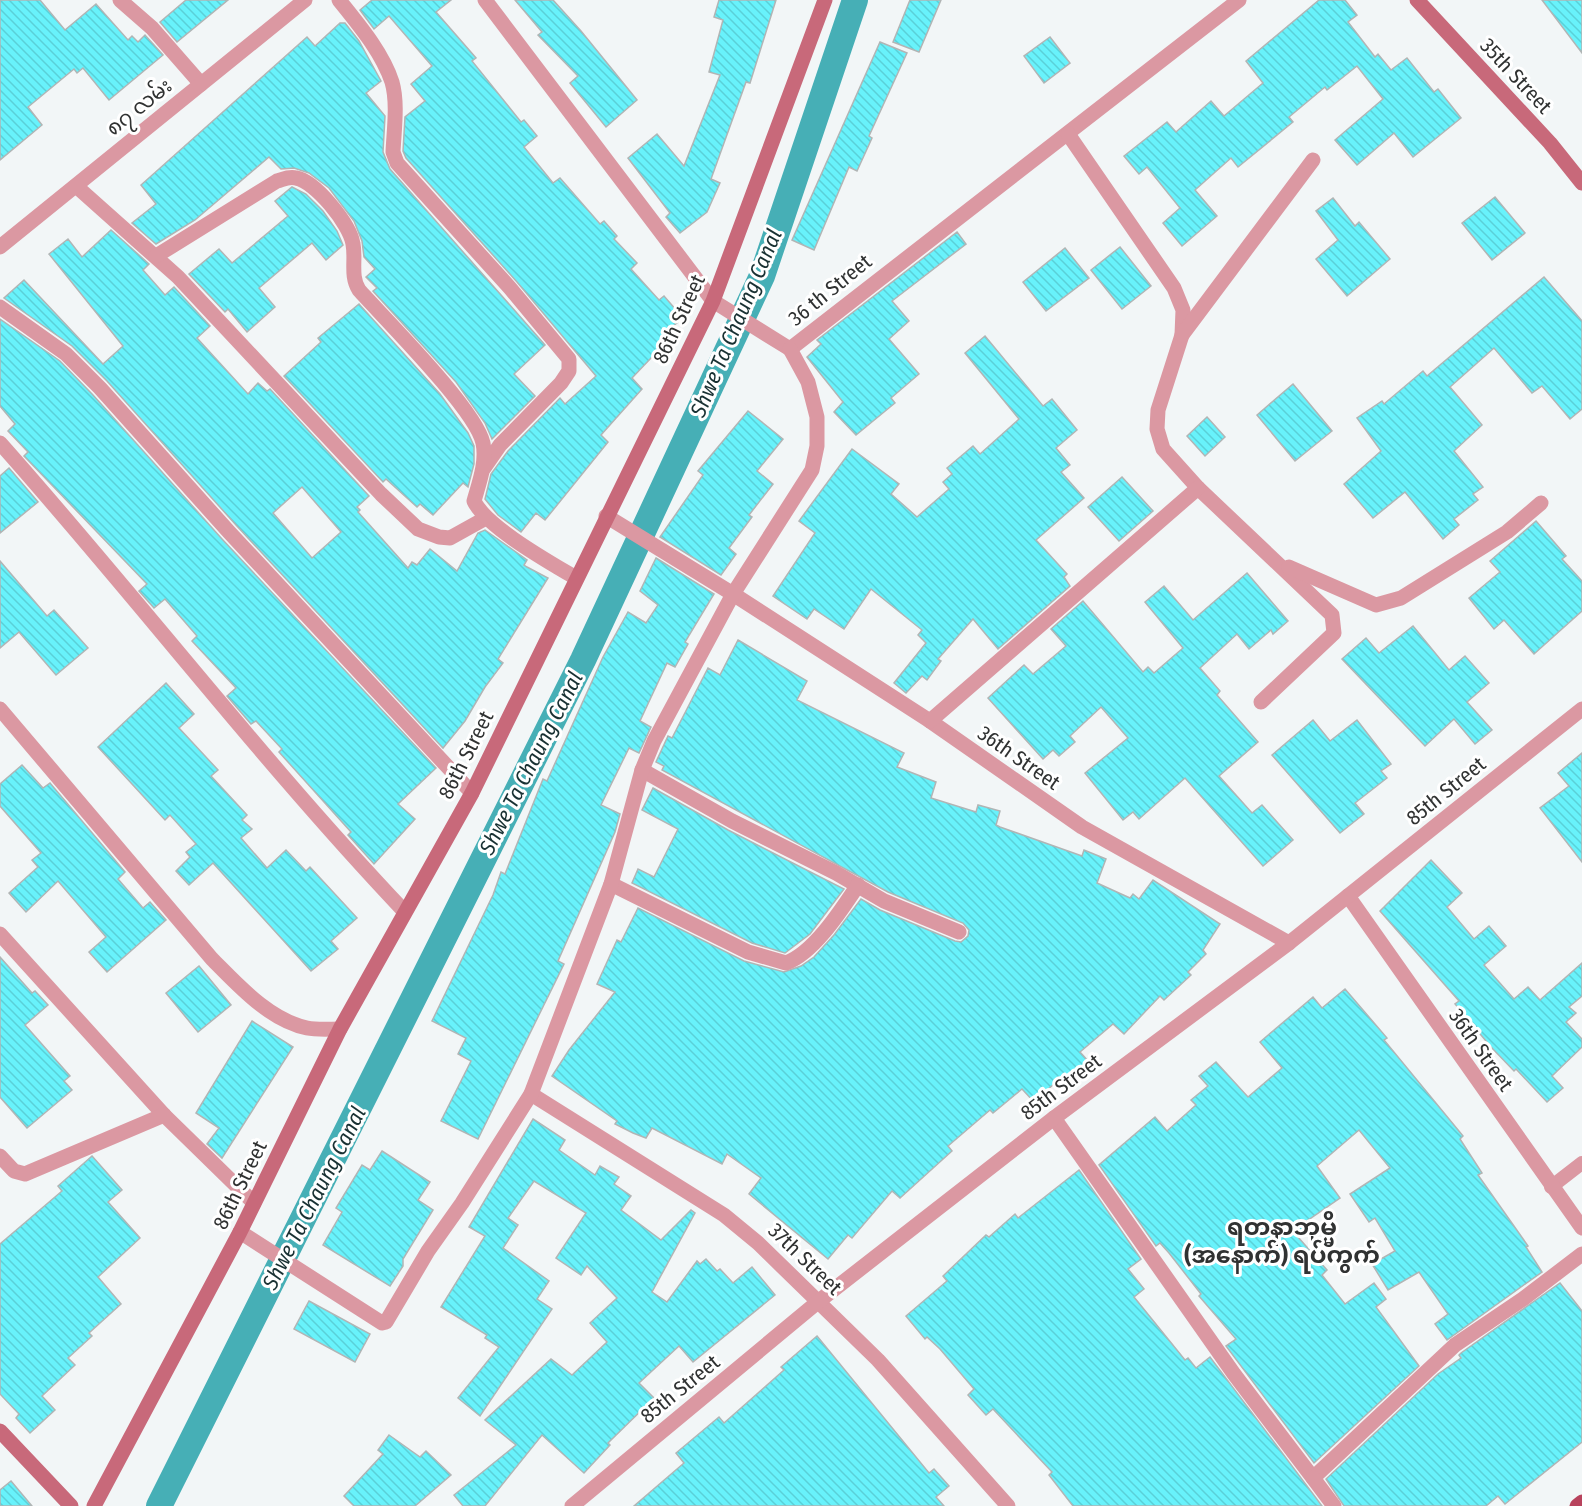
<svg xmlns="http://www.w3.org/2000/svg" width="1582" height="1506" viewBox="0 0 1582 1506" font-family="'Fira Sans Condensed','Noto Sans Myanmar',sans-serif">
<defs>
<pattern id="building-back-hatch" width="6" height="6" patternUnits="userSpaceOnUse" patternTransform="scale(1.5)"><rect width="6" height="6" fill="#68f2fb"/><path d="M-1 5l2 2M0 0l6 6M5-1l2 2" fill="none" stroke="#5ad0d8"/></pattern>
</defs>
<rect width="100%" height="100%" fill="#f2f6f7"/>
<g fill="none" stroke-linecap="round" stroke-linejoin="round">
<!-- canal -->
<path stroke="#46afb6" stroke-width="26" d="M159,1506L583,660L762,276L855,0"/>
</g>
<!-- building -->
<g fill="url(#building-back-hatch)" stroke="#b1b5b5" stroke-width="1.5" fill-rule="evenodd">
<path d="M0,0H40L65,30L96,4L128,40L132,36L138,42L145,35L163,55L109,100L83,68L77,73L74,69L28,107L42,125L0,160Z"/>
<path d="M186,0H228L177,42L160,22Z"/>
<path d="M372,0H451L436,12L476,58L472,61L521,122L524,120L537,136L524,147L553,183L560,178L600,224L604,221L617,236L614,239L637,263L631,269L659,300L664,296L683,318L666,332L671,337L632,378L642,389L601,435L608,442L545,520L536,513L521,532L498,515L485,499L491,474L508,451L560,398L565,404L596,376L517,282L406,158L403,151L405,117L425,101L411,84L432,66L389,16L374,29L360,10Z"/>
<path d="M515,0H553L581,31L637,100L606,127L570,83L578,76L538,35L542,32Z"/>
<path d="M719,0H776L750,83L746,82L711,179L720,183L707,212L680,233L666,217L670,213L628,158L657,134L684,166L720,75L709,72L723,20L714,17Z"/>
<path d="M910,0H941L919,52L893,42Z"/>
<path d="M1319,0H1345L1357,15L1348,22L1375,57L1378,54L1391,70L1407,58L1434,92L1438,89L1461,118L1413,157L1394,133L1357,165L1335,140L1383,99L1357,66L1327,90L1325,87L1289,117L1293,122L1238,167L1231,158L1195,190L1217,216L1182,246L1163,223L1180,208L1147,167L1139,174L1124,156L1167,122L1176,132L1211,101L1224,116L1263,83L1246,61Z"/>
<path d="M1542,0H1582V53Z"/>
<path d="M340,23H345L359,41L381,81L366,93L385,116L383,152L390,169L545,345L514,374L535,396L492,439L485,423L456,382L373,291L377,288L366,277L375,269L364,257L362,241L354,221L329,188L309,173L294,168L281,169L269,157L195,220L156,244L132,223L156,204L141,185L307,37L315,46Z"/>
<path d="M1050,37L1070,63L1044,83L1024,56Z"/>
<path d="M880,42L907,53L869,136L872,138L857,171L849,167L814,250L792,240Z"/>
<path d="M292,187L306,194L323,211L337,231L343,245L326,260L312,243L259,288L275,307L247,332L228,309L225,312L189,274L219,249L232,263L288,216L275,201Z"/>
<path d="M1495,197L1525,233L1492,260L1462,223Z"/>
<path d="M1333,198L1355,226L1359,222L1390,259L1347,296L1316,259L1338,240L1316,211Z"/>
<path d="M111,230L149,264L143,270L165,295L174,287L210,326L197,338L248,394L258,383L267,391L270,389L369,496L357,507L360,510L358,512L408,568L412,562L417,565L430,549L457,571L478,533L485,530L527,560L524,565L527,567L548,578L498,659L503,663L485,687L465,721L443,748L236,525L107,381L72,346L4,298L24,280L103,364L123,346L49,254L68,239L82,257ZM302,487L341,532L312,558L273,513Z"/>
<path d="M957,232L966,244L892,301L909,321L889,339L919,374L891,398L895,403L856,435L834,412L843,402L807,357L821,344L817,340Z"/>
<path d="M1120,247L1151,286L1122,309L1091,270Z"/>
<path d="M1065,248L1089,278L1046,311L1023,282Z"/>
<path d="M1544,277L1582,321V409L1570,419L1542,386L1532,393L1494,348L1450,387L1482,425L1454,451L1483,487L1473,494L1478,500L1454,519L1459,525L1443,539L1405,492L1373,518L1344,484L1381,451L1357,418L1382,401L1384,404L1423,371L1427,376Z"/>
<path d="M359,304L440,394L468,433L474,446V464L468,487L463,483L433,515L420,504L417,507L386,479L383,482L284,376L321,342L318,338Z"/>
<path d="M0,319L60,361L93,395L222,539L436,768L398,804L415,819L374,864L348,835L351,832L279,752L282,749L256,721L251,724L227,696L236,688L192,641L197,636L165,599L154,608L139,591L147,584L24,456L28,452L8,431L15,424L0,406Z"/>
<path d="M985,336L1043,406L1052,399L1077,430L1056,448L1070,465L1061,472L1084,498L1036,540L1067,574L1064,577L1070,586L998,649L973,619L938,659L941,661L927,680L922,676L906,693L894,683L926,643L918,635L922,630L871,589L844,629L814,609L807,619L773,596L815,533L799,521L852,449L899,484L891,494L917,517L949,489L943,482L952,474L947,468L973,446L980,454L1019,419L965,353Z"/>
<path d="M1293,384L1332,431L1295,461L1257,415Z"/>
<path d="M748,411L783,439L757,471L773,484L749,515L752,517L729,548L736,554L721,575L660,537L703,475L698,471Z"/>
<path d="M1207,417L1225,437L1205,456L1187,436Z"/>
<path d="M9,468L38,502L0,533V476Z"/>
<path d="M1122,477L1153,511L1119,541L1088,507Z"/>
<path d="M1536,521L1566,556L1562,559L1582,581V611L1534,654L1504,620L1494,629L1469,598L1500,572L1490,561Z"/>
<path d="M656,558L714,594L685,642L688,644L675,667L667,663L640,721L651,727L639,753L629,748L601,805L620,814L615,832L558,961L564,964L478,1139L441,1121L471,1061L458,1054L466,1038L432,1021L493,895L501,872L505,874L543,779L547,781L603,657L628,612L646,623L658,605L640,591Z"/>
<path d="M0,561L47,616L54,610L88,648L56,675L19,632L0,648Z"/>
<path d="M1247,573L1288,621L1273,634L1271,630L1249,649L1237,634L1200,668L1220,691L1217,695L1258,742L1219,776L1252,813L1262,805L1293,840L1263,866L1185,778L1139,819L1133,812L1123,820L1085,773L1128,738L1101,707L1070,736L1075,742L1059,756L1053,750L1043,759L988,698L1024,665L1033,674L1066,646L1051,629L1083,601L1143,672L1148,667L1154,673L1183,648L1145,602L1164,586L1193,620Z"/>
<path d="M1413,626L1449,670L1465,656L1489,683L1467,702L1492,730L1475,744L1454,719L1425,746L1342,659L1366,638L1379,653Z"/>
<path d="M738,640L807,681L797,700L904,753L897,767L936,782L931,798L976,812L978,805L1000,811L996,825L1000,827L1082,856L1084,850L1106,859L1097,883L1130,898L1133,894L1139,899L1153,880L1220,924L1203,950L1206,954L1188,972L1191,975L1164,1000L1160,996L1124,1034L1113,1024L1080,1052L1089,1062L1069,1079L1065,1074L1034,1102L1022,1089L993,1113L990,1110L948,1146L952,1151L900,1198L892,1191L852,1238L848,1235L828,1259L749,1194L761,1178L727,1154L722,1164L652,1128L646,1138L633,1133L615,1124L617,1121L552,1076L569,1050L615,992L597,984L617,940L621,942L638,908L744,961L784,972L801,966L814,957L834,935L861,899L880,910L955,941L961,942L968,936L969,930L963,923L888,892L662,770L664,766L656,762L668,736L672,738L708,668L720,675Z"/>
<path d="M166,683L194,714L179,728L218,770L211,776L247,815L242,820L252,829L241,838L267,868L286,850L306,871L310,867L357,918L331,941L338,949L311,971L213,863L189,885L176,871L190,857L186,852L196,844L170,815L165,820L98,747Z"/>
<path d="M1313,720L1330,741L1357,720L1391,764L1381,771L1387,778L1355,803L1364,814L1340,833L1272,755Z"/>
<path d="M1582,753V862L1540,808L1569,786L1558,773Z"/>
<path d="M22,765L43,788L50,783L125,872L118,879L143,908L150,902L166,920L107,972L89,952L106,937L58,881L26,912L9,893L38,867L32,860L41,853L0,806V784Z"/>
<path d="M653,788L728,830L844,889L810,934L785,953L752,943L632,883L638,869L654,877L678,829L642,810Z"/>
<path d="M1431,860L1462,893L1447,907L1474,939L1489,926L1506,946L1484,965L1514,999L1528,987L1540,1000L1582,963V996L1569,1007L1576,1013L1566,1022L1582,1039V1047L1552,1076L1563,1088L1547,1102L1516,1069L1514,1071L1491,1047L1455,1004L1459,1001L1380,911Z"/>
<path d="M0,957L32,993L35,991L48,1005L25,1025L70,1076L64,1081L72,1090L27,1128L0,1097Z"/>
<path d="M199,966L231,1005L198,1032L166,993Z"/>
<path d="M1345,989L1387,1038L1384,1040L1463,1136L1460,1139L1482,1173L1478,1175L1528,1246L1526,1247L1542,1272L1447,1340L1435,1324L1448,1314L1419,1272L1388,1290L1372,1264L1395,1251L1375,1218L1369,1222L1350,1194L1390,1168L1359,1130L1317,1166L1340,1198L1304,1223L1308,1229L1298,1237L1327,1270L1322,1275L1345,1304L1374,1283L1386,1299L1376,1307L1419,1366L1314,1463L1226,1346L1236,1339L1199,1296L1201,1294L1169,1253L1160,1243L1156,1246L1099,1165L1155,1117L1167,1131L1196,1105L1191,1100L1208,1086L1199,1076L1216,1062L1248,1097L1282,1068L1260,1042L1313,997L1322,1008Z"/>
<path d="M252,1021L293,1047L222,1158L207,1144L219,1128L196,1113Z"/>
<path d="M533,1119L565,1140L559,1150L595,1175L600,1166L619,1177L614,1184L631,1196L621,1210L661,1240L691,1210L695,1213L652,1292L667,1302L697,1261L700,1264L706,1259L717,1271L720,1269L733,1283L752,1267L775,1295L693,1362L679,1346L639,1383L654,1398L608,1443L610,1445L584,1473L542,1435L485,1506H463L454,1495L516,1445L485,1420L551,1359L572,1375L607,1342L590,1323L617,1298L587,1266L581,1275L556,1258L586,1213L534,1181L508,1218L518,1225L503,1248L549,1281L537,1299L552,1309L480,1416L458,1398L499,1347L485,1338L487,1335L441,1307L485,1236L469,1227Z"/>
<path d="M382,1151L430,1182L418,1200L433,1210L403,1259V1266L390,1286L323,1245L342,1212L336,1208L362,1165L370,1170Z"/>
<path d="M92,1156L122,1190L108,1202L140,1238L98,1277L121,1304L89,1333L92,1336L68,1358L75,1365L42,1396L55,1410L30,1433L16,1418L19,1414L0,1394V1244L62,1191L58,1186Z"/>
<path d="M1079,1170L1141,1259L1128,1269L1144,1289L1134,1297L1185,1360L1188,1358L1196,1368L1210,1357L1322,1506H1073L1049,1475L1052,1472L993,1409L986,1415L968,1395L974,1389L940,1349L927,1337L925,1339L906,1316L947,1281L943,1276L986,1235L989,1237L1015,1214L1018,1218Z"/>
<path d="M1560,1283L1582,1311V1442L1505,1504L1498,1496L1486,1506H1344L1326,1479L1438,1374L1461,1358L1459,1355L1461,1353Z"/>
<path d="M309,1301L370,1334L355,1362L294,1329Z"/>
<path d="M817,1336L929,1473L934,1469L949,1486L936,1497L944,1506H634L684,1463L676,1453L719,1417L724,1423L784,1370L781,1367Z"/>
<path d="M389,1435L420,1457L426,1451L451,1475L415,1506H354L344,1496L383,1454L378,1450Z"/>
<path d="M11,1481L32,1506H0V1490Z"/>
</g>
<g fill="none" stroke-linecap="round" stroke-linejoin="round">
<!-- service -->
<path stroke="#db98a2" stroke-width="14" d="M1551,1187L1582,1163"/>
<!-- minor -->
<g stroke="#db98a2" stroke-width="15">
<path d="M120,0L152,28L201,84"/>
<path d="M339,0C359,25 382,52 392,82C398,103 394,130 393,152L397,163L510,288L569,359V371L561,383L500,445L484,468"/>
<path d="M485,0L713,301L790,349L1239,0"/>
<path d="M1068,134L1174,288L1183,310L1182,335L1158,410L1157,429L1163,449L1198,488L1332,615L1334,633L1261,702"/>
<path d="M76,186L178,277L381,494L418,529L439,537L450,538L486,518"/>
<path d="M0,247L305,0"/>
<path d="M156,256L277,181C284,179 289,176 296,178C315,181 350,224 353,244C356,260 350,276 359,290C386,320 476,410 483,443C487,462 479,483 474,501C486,527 551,563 576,578"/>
<path d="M0,307L66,354L100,388L229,532L472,793"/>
<path d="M1182,335L1313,160"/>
<path d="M0,443C137,597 262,761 404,911"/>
<path d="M606,516L733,594L930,721L1082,827L1289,943"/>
<path d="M1289,567L1376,605L1401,598L1507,532L1541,503"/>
<path d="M0,709L212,959C238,985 269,1020 307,1028C317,1030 329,1029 340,1029"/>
<path d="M930,721L1198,488"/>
<path d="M642,770L732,821L836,873L884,901L959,932"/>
<path d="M611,884L748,952L786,963C814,953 842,909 858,885"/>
<path d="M1348,896L1582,1228"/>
<path d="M0,934L164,1115L254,1203"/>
<path d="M531,1094L724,1215L758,1243L878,1360L1008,1506"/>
<path d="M1054,1118L1234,1374L1313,1478L1455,1345L1523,1299L1582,1254"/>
<path d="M0,1156L14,1171L25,1174L164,1115"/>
<path d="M240,1232L382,1323L386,1322L428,1251L462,1203L531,1094L611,884L642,770L654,741L733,594L812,470L817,446V417L808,382L790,349"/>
<path d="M1313,1478L1334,1506"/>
<path d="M572,1506L819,1301L1054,1118L1289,943L1582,709"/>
</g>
<!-- secondary -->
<g stroke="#c8697a" stroke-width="15">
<path d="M1417,0L1550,143L1582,183"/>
<path d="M0,1431L71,1506"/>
<path d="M94,1506L240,1232L340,1029L472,793L713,301L825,0"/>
</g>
<!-- primary -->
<path stroke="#b8435d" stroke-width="15" d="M1577,1506L1582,1502"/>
</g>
<g text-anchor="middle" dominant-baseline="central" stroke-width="6" stroke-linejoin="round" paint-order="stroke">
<!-- street labels -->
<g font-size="21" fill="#303232" stroke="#fff">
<text transform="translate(1516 76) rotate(47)">35th Street</text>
<text transform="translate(139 107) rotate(-39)">၈၇ လမ်း</text>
<text transform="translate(830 290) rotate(-39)">36 th Street</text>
<text transform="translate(679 319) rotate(-65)">86th Street</text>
<text transform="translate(466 755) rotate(-63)">86th Street</text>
<text transform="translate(1019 758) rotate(35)">36th Street</text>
<text transform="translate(1446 791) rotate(-39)">85th Street</text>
<text transform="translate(1481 1050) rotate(55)">36th Street</text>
<text transform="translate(1061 1087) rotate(-37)">85th Street</text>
<text transform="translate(240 1185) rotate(-64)">86th Street</text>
<text transform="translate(805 1259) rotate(44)">37th Street</text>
<text transform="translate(680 1389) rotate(-39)">85th Street</text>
</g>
<!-- water labels -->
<g font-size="22" font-style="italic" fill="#193133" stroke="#fff">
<text transform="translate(736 323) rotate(-67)">Shwe Ta Chaung Canal</text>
<text transform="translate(531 763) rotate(-63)">Shwe Ta Chaung Canal</text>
<text transform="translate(314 1198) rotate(-63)">Shwe Ta Chaung Canal</text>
</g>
<!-- quarter labels -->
<g font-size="24" font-weight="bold" fill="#303232" stroke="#fff">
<text x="1282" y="1227">ရတနာဘုမ္မိ<tspan x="1282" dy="28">(အနောက်) ရပ်ကွက်</tspan></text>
</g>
</g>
</svg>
